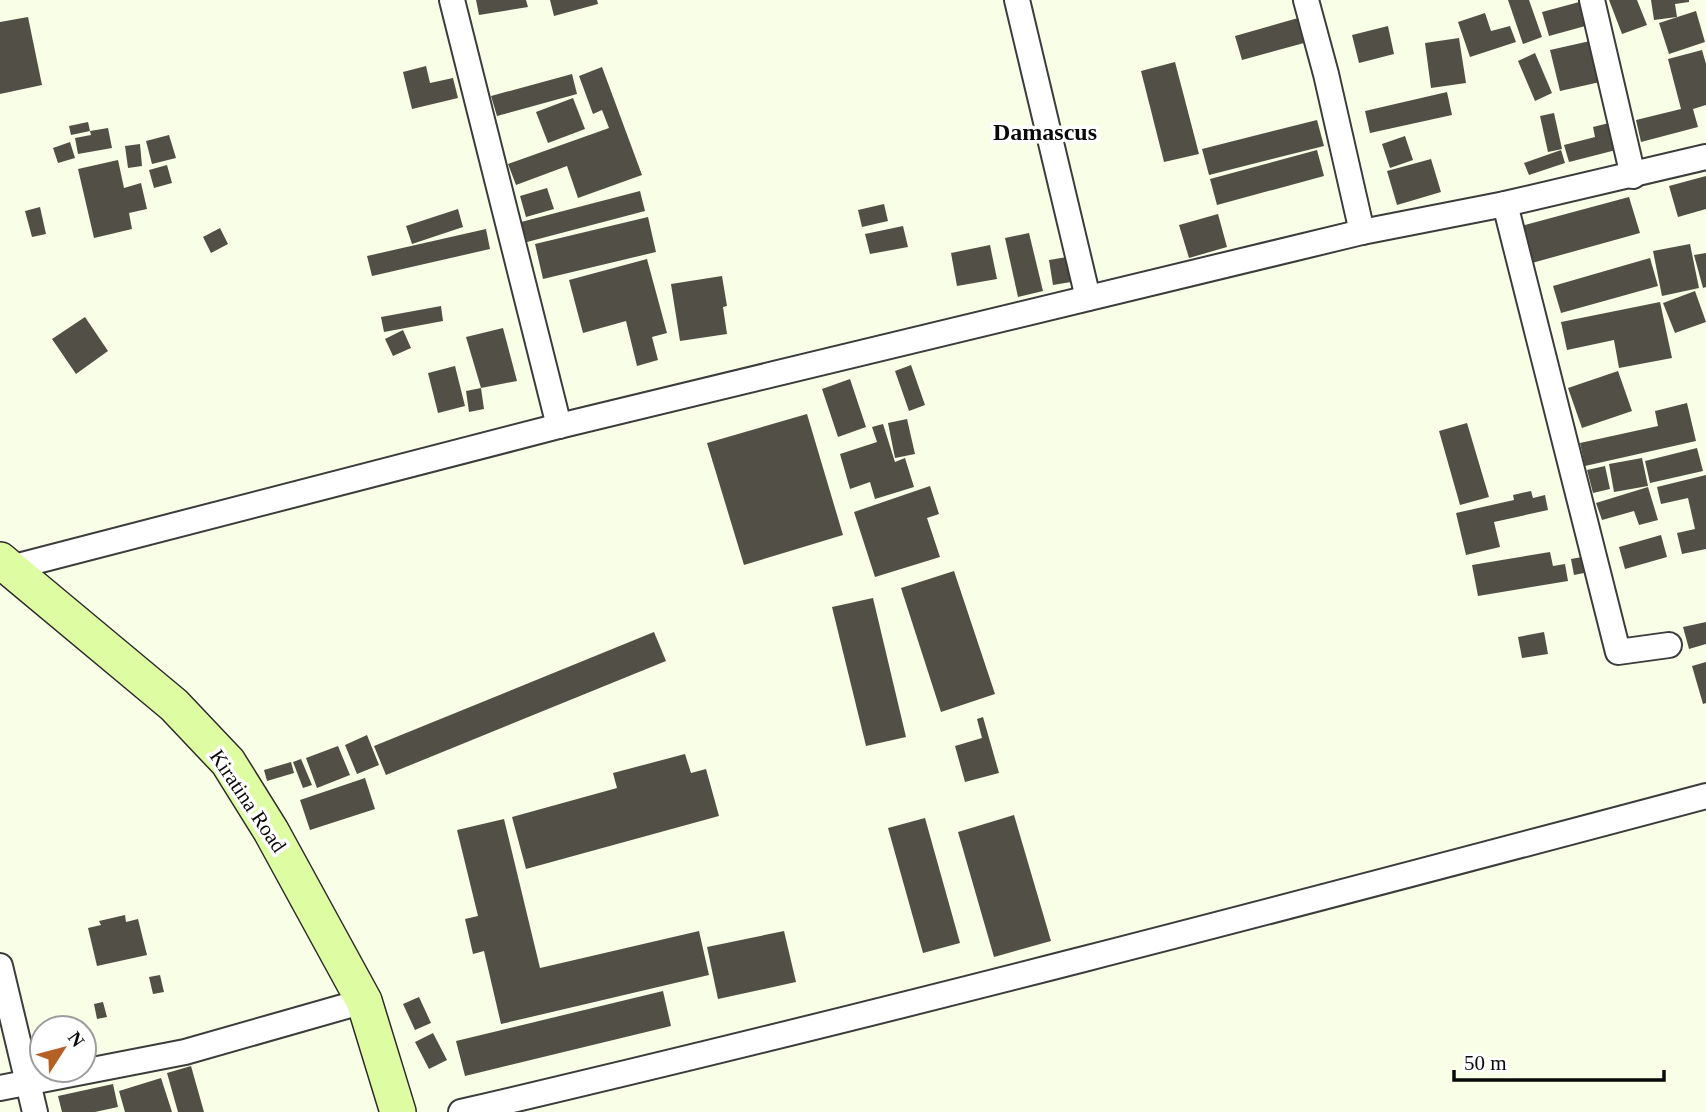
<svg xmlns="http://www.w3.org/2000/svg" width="1706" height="1112" viewBox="0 0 1706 1112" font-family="'Times New Roman',serif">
<rect width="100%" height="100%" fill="#f8ffe6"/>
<!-- building -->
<g fill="#525046">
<path d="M476,0H526L528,7L479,15Z"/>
<path d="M550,0H597L598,4L554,16Z"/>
<path d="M1508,0H1529L1542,37L1523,44Z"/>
<path d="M1609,0H1637L1647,25L1622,34Z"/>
<path d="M1651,0H1689V2L1675,4L1677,17L1654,20Z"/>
<path d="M1583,1L1589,25L1549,36L1542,12Z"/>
<path d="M1696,11L1705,42L1669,54L1659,23Z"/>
<path d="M1485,13L1491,31L1510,26L1516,42L1470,57L1458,22Z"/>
<path d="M28,17L42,85L0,94V22Z"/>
<path d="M1298,18L1304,43L1242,60L1235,36Z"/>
<path d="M1388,26L1394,54L1359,63L1352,35Z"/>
<path d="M1459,38L1466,83L1431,88L1425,43Z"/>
<path d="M1590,41L1600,82L1560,91L1550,50Z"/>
<path d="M1702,50L1706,64V105L1693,109L1698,127L1641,142L1636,120L1681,109L1668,59Z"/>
<path d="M1535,53L1552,93L1535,101L1518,61Z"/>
<path d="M1175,62L1199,154L1164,162L1141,71Z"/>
<path d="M426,66L430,83L453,78L458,98L412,109L403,72Z"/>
<path d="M602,67L642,175L578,198L567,166L516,185L508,164L609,128L602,110L593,114L579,76Z"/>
<path d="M572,74L577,94L497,116L491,96Z"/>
<path d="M1447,92L1452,115L1370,133L1365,111Z"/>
<path d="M573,98L585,129L548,143L536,112Z"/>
<path d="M1554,113L1562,149L1548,152L1540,116Z"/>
<path d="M1317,120L1324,146L1209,175L1202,149Z"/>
<path d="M88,122L90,131L71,135L69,126Z"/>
<path d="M1609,123L1616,150L1569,162L1564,145L1595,137L1593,127Z"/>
<path d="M108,128L112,148L78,154L75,138L91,135L90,131Z"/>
<path d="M169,135L176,158L152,164L146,141Z"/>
<path d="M1405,136L1413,160L1390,168L1382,144Z"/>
<path d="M70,142L75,158L58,163L53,148Z"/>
<path d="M140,144L142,166L128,168L125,146Z"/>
<path d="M1317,150L1324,176L1217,205L1210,179Z"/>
<path d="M1561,150L1565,163L1529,175L1524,163Z"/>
<path d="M1431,159L1441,192L1397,205L1387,171Z"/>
<path d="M118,160L124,188L141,183L147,209L129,213L132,229L94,238L78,169Z"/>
<path d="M167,165L172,183L154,188L149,170Z"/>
<path d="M1706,176V209L1678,217L1669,186Z"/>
<path d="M547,188L554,209L526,217L520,196Z"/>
<path d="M640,191L645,211L527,242L521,222Z"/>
<path d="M1629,197L1640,233L1532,263L1521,226Z"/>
<path d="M884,204L888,221L862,227L858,210Z"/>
<path d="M40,207L46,234L32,237L25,211Z"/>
<path d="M458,209L463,227L412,244L406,226Z"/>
<path d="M1218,214L1227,247L1189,258L1179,225Z"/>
<path d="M648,217L656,252L543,279L535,244Z"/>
<path d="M903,226L908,247L870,254L865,234Z"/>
<path d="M220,228L228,244L211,253L203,237Z"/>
<path d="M486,229L490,249L372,276L367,256Z"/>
<path d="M1029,233L1043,291L1018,297L1005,238Z"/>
<path d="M1690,244L1699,288L1662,296L1653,251Z"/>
<path d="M990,245L997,279L957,286L951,253Z"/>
<path d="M1706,253V287L1703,288L1694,255Z"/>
<path d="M1067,257L1071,282L1053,285L1049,260Z"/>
<path d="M1650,258L1658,286L1561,313L1553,286Z"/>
<path d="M647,259L667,333L652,337L658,360L637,366L626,321L583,333L569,280Z"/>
<path d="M722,276L727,306L723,307L727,334L680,341L671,284Z"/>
<path d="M1695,291L1706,322L1675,333L1663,303Z"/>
<path d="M1660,302L1672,358L1619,368L1614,340L1567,350L1561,322Z"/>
<path d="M441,306L443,321L384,332L381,317Z"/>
<path d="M85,317L108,351L76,374L52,339Z"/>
<path d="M503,328L517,381L481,388L466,337Z"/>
<path d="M403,330L411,348L393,356L385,339Z"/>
<path d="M911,365L925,405L909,411L895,371Z"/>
<path d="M455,366L465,406L438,413L428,373Z"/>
<path d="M1618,371L1632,411L1582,428L1568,388Z"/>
<path d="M850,379L866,427L838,437L822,389Z"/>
<path d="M481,388L484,409L469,412L466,391Z"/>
<path d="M1687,403L1696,441L1585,466L1580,443L1658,426L1655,411Z"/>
<path d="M807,414L843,535L744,565L707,443Z"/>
<path d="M907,419L915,454L895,458L888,423Z"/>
<path d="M1467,423L1489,497L1460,505L1439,431Z"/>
<path d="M883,424L895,462L905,458L914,487L875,499L870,482L850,489L840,454L877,442L872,427Z"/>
<path d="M1697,448L1703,471L1650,483L1645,461Z"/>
<path d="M1642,458L1648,486L1614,492L1609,464Z"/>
<path d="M1605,466L1610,489L1593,493L1587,470Z"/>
<path d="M1706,475V549L1682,554L1677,533L1695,529L1688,498L1661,504L1657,487Z"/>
<path d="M930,486L939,514L927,518L940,557L875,577L854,512Z"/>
<path d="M1648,487L1658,520L1639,525L1634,511L1602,520L1596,503Z"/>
<path d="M1531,491L1533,498L1545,495L1548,510L1494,522L1500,547L1466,555L1456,513L1514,500L1513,495Z"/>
<path d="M1661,535L1667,557L1625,569L1619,547Z"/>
<path d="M1550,552L1553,566L1565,564L1568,581L1478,596L1472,565Z"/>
<path d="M1582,557L1584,573L1574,575L1571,559Z"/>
<path d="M954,571L995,694L941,712L901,588Z"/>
<path d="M873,598L906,737L866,746L832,607Z"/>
<path d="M1706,622V644L1689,649L1683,627Z"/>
<path d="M654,632L666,661L386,775L374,746Z"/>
<path d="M1544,632L1548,654L1522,658L1518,637Z"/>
<path d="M1706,662V703L1703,704L1692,666Z"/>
<path d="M983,717L999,773L965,782L955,746L982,738L977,719Z"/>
<path d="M367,735L379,765L357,774L345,745Z"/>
<path d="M338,746L350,775L317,788L306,758Z"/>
<path d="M685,754L691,773L706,769L719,816L526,869L512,817L617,788L613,773Z"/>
<path d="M301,759L312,785L303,788L293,762Z"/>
<path d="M291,762L294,773L267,781L264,770Z"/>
<path d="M365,778L375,809L310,830L300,800Z"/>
<path d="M1014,815L1051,941L994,957L958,832Z"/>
<path d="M925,818L960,943L923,953L888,828Z"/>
<path d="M504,819L540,968L699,931L709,975L501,1024L484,951L473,954L465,919L478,916L457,830Z"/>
<path d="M125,915L126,922L138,919L147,955L97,966L88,928L101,925L99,921Z"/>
<path d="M784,931L796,982L718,999L707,947Z"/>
<path d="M160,975L164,992L153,994L149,977Z"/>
<path d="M663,991L671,1026L465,1076L456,1041Z"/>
<path d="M419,997L431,1023L415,1030L403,1004Z"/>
<path d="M103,1002L107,1017L97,1019L94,1004Z"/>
<path d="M433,1033L447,1060L429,1069L415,1042Z"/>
<path d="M191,1066L204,1112H178L167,1073Z"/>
<path d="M161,1078L172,1112H125L119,1091Z"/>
<path d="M113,1084L118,1107L95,1112H62L58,1096Z"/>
</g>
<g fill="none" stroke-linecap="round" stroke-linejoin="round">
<!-- street casing -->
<g stroke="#3c3c3c" stroke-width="28">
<g id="street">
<path d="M452,0L559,426"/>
<path d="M1017,0L1088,298"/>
<path d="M1306,0L1326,74L1362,232"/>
<path d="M1592,0L1633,176"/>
<path d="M1505,204L1618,652L1669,645"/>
<path d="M10,568L559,426L1362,232L1505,204L1706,157"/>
<path d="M0,966L35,1112"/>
<path d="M0,1088L185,1052L364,1001"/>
<path d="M461,1112C878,1015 1292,906 1706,796"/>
</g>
</g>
<!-- secondary casing -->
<g stroke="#2b2b2b" stroke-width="38">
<path id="secondary" d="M0,560L174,705L228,762L271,831L364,1001L398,1112"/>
</g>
<!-- street -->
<use href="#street" stroke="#fff" stroke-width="24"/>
<!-- secondary -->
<use href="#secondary" stroke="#defda3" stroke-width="35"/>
</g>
<g text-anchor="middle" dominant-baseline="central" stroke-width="7" stroke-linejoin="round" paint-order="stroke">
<!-- street labels -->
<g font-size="21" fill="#090909" stroke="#fff">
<text transform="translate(248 801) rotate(56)">Kiratina Road</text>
</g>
<!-- quarter labels -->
<g font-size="24" font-weight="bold" fill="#090909" stroke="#fff">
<text x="1045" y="132">Damascus</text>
</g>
</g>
<!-- north arrow -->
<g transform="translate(63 1049) rotate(54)"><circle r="33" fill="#ffffff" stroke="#9d9d9d" stroke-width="2"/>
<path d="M0-5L12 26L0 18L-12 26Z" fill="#b56126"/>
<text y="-10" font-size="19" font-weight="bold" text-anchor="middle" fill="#090909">N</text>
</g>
<!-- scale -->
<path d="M1454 1070v10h210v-10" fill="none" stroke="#090909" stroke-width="3.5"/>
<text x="1464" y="1070" font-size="21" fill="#090909" stroke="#ffffff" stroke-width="5" paint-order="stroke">50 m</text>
</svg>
